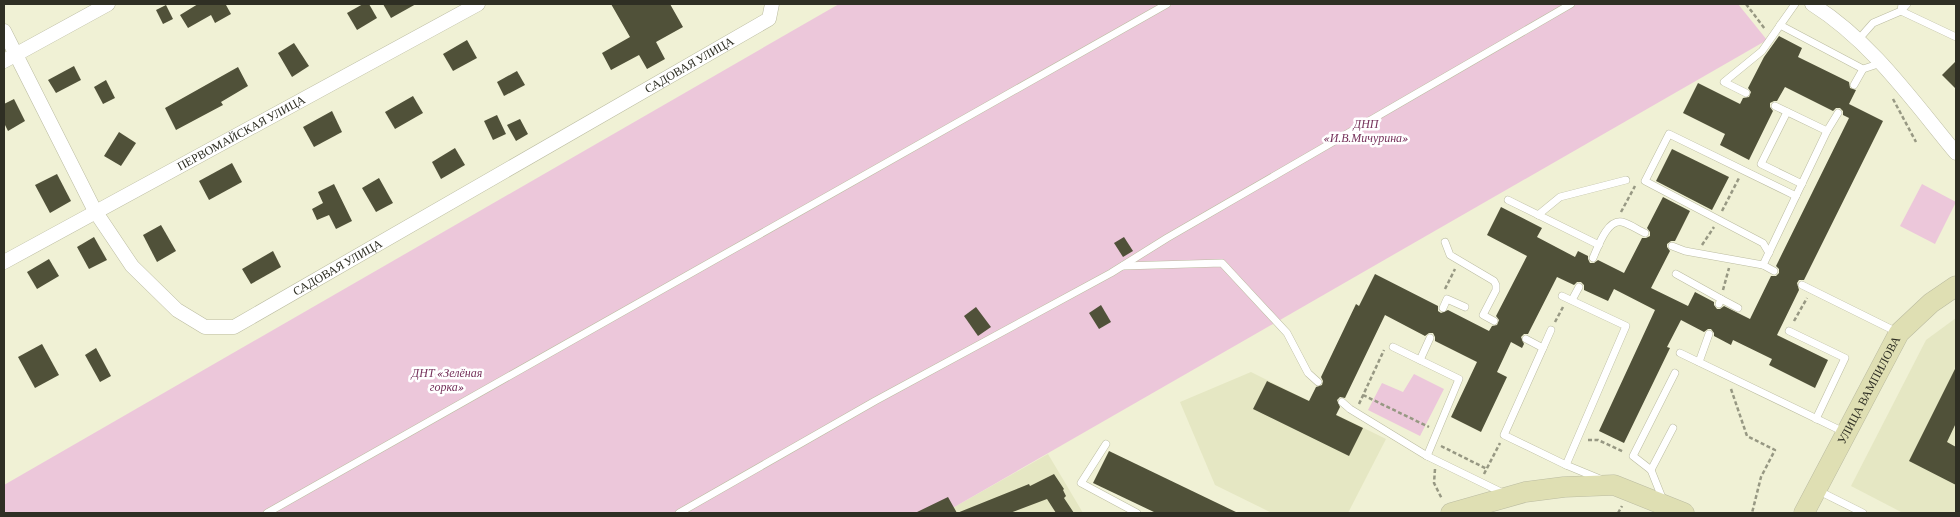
<svg xmlns="http://www.w3.org/2000/svg" width="1960" height="517" viewBox="0 0 1960 517" font-family="'Crimson Pro',serif">
<rect width="100%" height="100%" fill="#f0f1d5"/>
<!-- built -->
<g fill="#e5e7c3">
<path d="M1956,318V513H1903L1851,486L1926,340Z"/>
<path d="M1251,372L1386,439L1348,513H1272L1215,485L1180,402Z"/>
<path d="M1048,454L1083,513H944Z"/>
</g>
<!-- green -->
<g fill="#ecc7da">
<path d="M839,4H1738L1767,40L944,513H4V485Z"/>
<path d="M1922,184L1956,202L1935,244L1900,226Z"/>
<path d="M1414,374L1444,389L1420,436L1368,410L1382,383L1403,392Z"/>
</g>
<!-- building -->
<g fill="#505139">
<path d="M198,4H229L226,5L231,14L215,23L211,15L188,28L180,15Z"/>
<path d="M363,4H369L377,18L357,30L347,13Z"/>
<path d="M383,4H416L391,18Z"/>
<path d="M611,4H670L683,27L656,42L665,59L647,69L639,55L611,70L602,53L630,37Z"/>
<path d="M166,5L173,19L163,24L156,10Z"/>
<path d="M1779,36L1802,48L1798,57L1849,82L1850,88L1856,90L1849,104L1883,121L1804,280H1799L1797,283L1799,290L1777,335L1828,360L1815,388L1769,365L1772,359L1733,340L1731,345L1714,336V333L1711,329H1708L1704,332L1681,320L1667,347L1670,348L1624,443L1599,431L1655,310L1614,289L1608,301L1584,290V285L1581,282H1577L1574,285L1557,277L1528,334H1524L1521,337L1524,344L1522,348L1511,342L1497,372L1507,377L1481,432L1451,417L1477,362L1435,341V337L1433,333H1429L1425,336L1385,315L1345,398L1340,397L1337,400L1340,407L1336,415L1363,428L1349,456L1253,409L1267,381L1309,401L1316,387L1322,385L1323,381L1321,377L1356,304L1359,306L1375,274L1438,306V311L1441,313L1448,310L1489,331L1492,326L1497,325L1499,320L1496,316L1527,256L1487,235L1501,207L1542,228L1537,237L1575,257L1578,251L1588,256V259L1590,263H1594L1598,260L1624,273L1642,238H1646L1650,236V232L1647,228L1663,197L1690,211L1675,241H1671L1667,244V247L1670,251L1651,288L1688,306L1695,292L1714,302V305L1717,309H1720L1724,306L1750,319L1771,276H1776L1779,273V269L1776,266L1849,118L1843,115V111L1840,108H1836L1833,111L1785,87L1777,101H1774L1770,103V107L1773,111L1749,160L1720,145L1725,134L1683,113L1698,83L1740,104L1743,98L1749,97L1751,92L1748,88L1764,57Z"/>
<path d="M467,40L477,58L453,71L443,54Z"/>
<path d="M294,43L309,66L292,77L278,53Z"/>
<path d="M1956,61V89L1942,75Z"/>
<path d="M74,66L81,80L56,93L48,80Z"/>
<path d="M238,67L248,86L221,102L223,105L176,130L165,108Z"/>
<path d="M517,71L525,85L504,96L497,82Z"/>
<path d="M106,80L115,98L103,104L94,87Z"/>
<path d="M413,96L423,113L395,129L385,112Z"/>
<path d="M14,99L25,121L8,131L4,123V104Z"/>
<path d="M332,111L342,132L314,147L303,127Z"/>
<path d="M497,115L506,134L493,140L484,121Z"/>
<path d="M520,119L528,134L516,141L507,125Z"/>
<path d="M119,132L136,143L121,166L104,156Z"/>
<path d="M455,148L465,165L441,179L432,162Z"/>
<path d="M1672,149L1729,177L1712,210L1656,181Z"/>
<path d="M232,163L242,182L209,200L199,181Z"/>
<path d="M57,174L71,201L50,213L35,185Z"/>
<path d="M379,178L393,203L376,212L362,188Z"/>
<path d="M334,184L352,221L336,229L329,215L317,220L312,209L323,203L318,192Z"/>
<path d="M161,225L176,251L157,262L143,235Z"/>
<path d="M94,237L107,260L89,269L77,247Z"/>
<path d="M1124,237L1133,251L1123,257L1114,243Z"/>
<path d="M273,251L281,267L251,284L242,269Z"/>
<path d="M49,259L59,276L37,289L27,272Z"/>
<path d="M1101,305L1111,322L1099,329L1089,313Z"/>
<path d="M976,307L991,327L978,336L964,316Z"/>
<path d="M42,344L59,375L35,388L18,357Z"/>
<path d="M96,348L111,376L100,382L85,355Z"/>
<path d="M1956,367V423L1947,442L1956,447V485L1909,461Z"/>
<path d="M1109,451L1238,513H1156L1093,483Z"/>
<path d="M1054,474L1064,489L1063,490L1066,496L1064,498L1074,513H1056L1047,499L1010,513H957L1029,484L1030,486Z"/>
<path d="M948,497L957,513H915Z"/>
</g>
<g fill="none" stroke-linecap="round" stroke-linejoin="round">
<!-- lane casing -->
<g stroke="#bbbca1" stroke-width="8">
<g id="lane">
<path d="M1902,4L1901,11L1956,37"/>
<path d="M1780,25L1863,69"/>
<path d="M1858,40L1873,23L1901,11L1907,4"/>
<path d="M1854,85L1863,69L1881,63"/>
<path d="M1746,93L1724,82L1762,51L1795,4"/>
<path d="M1787,112L1761,164L1802,184"/>
<path d="M1827,131L1838,113"/>
<path d="M1508,200L1599,245"/>
<path d="M1538,215L1560,197L1626,180"/>
<path d="M1445,242L1450,255L1494,281L1496,285V290L1483,315L1494,321"/>
<path d="M1672,246L1685,251L1763,265"/>
<path d="M1769,253L1763,243L1645,181L1669,134L1796,196"/>
<path d="M1593,258C1598,247 1607,219 1622,222C1630,224 1638,230 1645,233"/>
<path d="M1123,266L1222,263L1287,333L1308,373L1318,382"/>
<path d="M1774,271L1763,265L1827,131L1775,106"/>
<path d="M1676,274L1721,299L1719,304"/>
<path d="M1802,285L1897,332"/>
<path d="M1562,296L1626,326L1566,465L1600,479"/>
<path d="M1721,299L1738,308"/>
<path d="M1572,300L1579,287"/>
<path d="M1443,308L1447,299L1465,307"/>
<path d="M1789,331L1845,358L1816,419"/>
<path d="M1526,339L1543,348L1504,435L1566,465"/>
<path d="M1393,347L1459,379L1427,456"/>
<path d="M1543,348L1551,330"/>
<path d="M1680,353L1846,433"/>
<path d="M1420,360L1430,338"/>
<path d="M1699,362L1709,334"/>
<path d="M1342,402L1350,409L1427,456L1503,493"/>
<path d="M1106,444L1081,483L1137,513"/>
<path d="M1651,470L1673,428"/>
<path d="M1819,491L1863,513"/>
<path d="M1663,500L1651,470L1633,456L1675,373"/>
<path d="M267,513L1167,4"/>
<path d="M679,513L875,401L1111,273L1167,238L1571,4"/>
</g>
</g>
<!-- street casing -->
<g stroke="#bbbca1" stroke-width="15">
<g id="street">
<path d="M1812,4C1871,41 1912,100 1956,153"/>
<path id="s1" d="M4,31L95,211L132,266L177,310L205,327H234L769,19L772,4"/>
<path d="M4,61L108,4"/>
<path id="s2" d="M4,262L478,4"/>
</g>
</g>
<!-- secondary casing -->
<g stroke="#bbbca1" stroke-width="21">
<g id="secondary">
<path d="M1451,513L1525,492L1564,487L1614,485L1684,513"/>
<path id="s3" d="M1804,513L1899,333L1931,303L1956,286"/>
</g>
</g>
<!-- path -->
<g stroke="#979883" stroke-width="2.5" stroke-dasharray="4 2.5" stroke-linecap="butt">
<path d="M1746,4L1765,29"/>
<path d="M1893,99L1916,142"/>
<path d="M1722,211L1739,178"/>
<path d="M1621,212L1635,186"/>
<path d="M1702,245L1714,227"/>
<path d="M1445,289L1455,269"/>
<path d="M1723,290L1729,268"/>
<path d="M1794,321L1807,298"/>
<path d="M1555,322L1563,307"/>
<path d="M1731,389L1747,436L1775,450L1761,477L1752,513"/>
<path d="M1363,395L1429,427"/>
<path d="M1359,404L1384,350"/>
<path d="M1588,440H1598L1624,452"/>
<path d="M1441,446L1487,469"/>
<path d="M1435,469L1434,483L1442,499"/>
<path d="M1484,474L1500,443"/>
<path d="M1618,513L1622,506"/>
</g>
<!-- lane -->
<use href="#lane" stroke="#fff" stroke-width="7"/>
<!-- street -->
<use href="#street" stroke="#fff" stroke-width="14"/>
<!-- secondary -->
<use href="#secondary" stroke="#dfdfb3" stroke-width="20"/>
</g>
<g text-anchor="middle" dominant-baseline="central" stroke-width="5" stroke-linejoin="round" paint-order="stroke">
<!-- street labels -->
<g font-size="12" fill="#2f2f24" stroke="#fff">
<text stroke="none"><textPath href="#s1" startOffset="918">САДОВАЯ УЛИЦА</textPath></text>
<text stroke="none"><textPath href="#s2" startOffset="270">ПЕРВОМАЙСКАЯ УЛИЦА</textPath></text>
<text stroke="none"><textPath href="#s1" startOffset="512">САДОВАЯ УЛИЦА</textPath></text>
<text stroke="none"><textPath href="#s3" startOffset="139">УЛИЦА ВАМПИЛОВА</textPath></text>
</g>
<!-- park labels -->
<g font-size="12" font-style="italic" fill="#76325b" stroke="#fff">
<text x="1366" y="124">ДНП<tspan x="1366" dy="14">«И.В.Мичурина»</tspan></text>
<text x="447" y="373">ДНТ «Зелёная<tspan x="447" dy="14">горка»</tspan></text>
</g>
</g>
<!-- border -->
<rect width="1960" height="517" fill="none" stroke="#2f2f24" stroke-width="10"/>
</svg>
